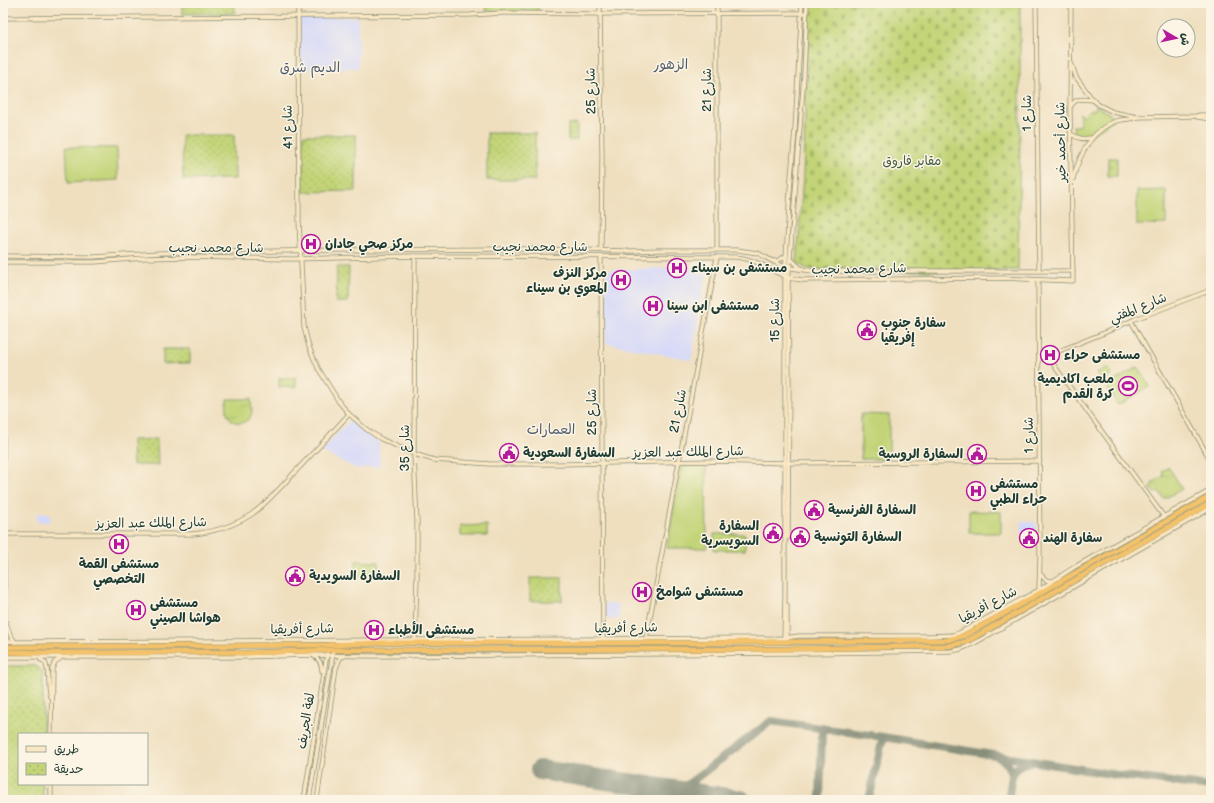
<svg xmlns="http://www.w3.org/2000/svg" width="1214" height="803" viewBox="0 0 1214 803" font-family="'Balsamiq Sans','Playpen Sans Arabic',sans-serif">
<defs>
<pattern id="grass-tufts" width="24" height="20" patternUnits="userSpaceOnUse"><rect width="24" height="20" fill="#c2d477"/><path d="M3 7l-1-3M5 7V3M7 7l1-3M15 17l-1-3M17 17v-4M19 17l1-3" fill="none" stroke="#a6b768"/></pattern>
<pattern id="cemetery-stones" width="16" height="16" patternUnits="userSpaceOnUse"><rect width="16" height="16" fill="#c2d477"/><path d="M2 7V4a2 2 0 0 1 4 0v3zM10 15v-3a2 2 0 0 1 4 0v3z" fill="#a6b768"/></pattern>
<pattern id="park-dots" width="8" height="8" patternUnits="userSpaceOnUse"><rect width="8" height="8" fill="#c2d477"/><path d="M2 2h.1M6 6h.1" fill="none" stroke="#a6b768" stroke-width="1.8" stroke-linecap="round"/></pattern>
</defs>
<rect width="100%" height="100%" fill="#fcf5e5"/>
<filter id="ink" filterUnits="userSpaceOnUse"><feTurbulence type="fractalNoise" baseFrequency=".025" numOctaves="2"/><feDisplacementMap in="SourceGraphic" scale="8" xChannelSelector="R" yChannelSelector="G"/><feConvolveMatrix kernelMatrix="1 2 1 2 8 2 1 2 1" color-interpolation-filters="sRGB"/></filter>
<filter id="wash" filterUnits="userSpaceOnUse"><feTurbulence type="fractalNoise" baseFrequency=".012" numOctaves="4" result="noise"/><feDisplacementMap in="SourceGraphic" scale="16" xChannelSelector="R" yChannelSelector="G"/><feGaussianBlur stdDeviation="0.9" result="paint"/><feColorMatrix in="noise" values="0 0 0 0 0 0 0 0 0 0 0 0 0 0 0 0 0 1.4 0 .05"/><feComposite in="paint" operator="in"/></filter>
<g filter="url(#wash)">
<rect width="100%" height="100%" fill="#efdfbf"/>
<!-- built -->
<g fill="#d4d8f9">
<path d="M300,17H358V68L300,69Z"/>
<path d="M666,268L707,269L691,360L606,343V270Z"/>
<path d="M351,419L379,443L380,466L357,469L321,451Z"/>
<path d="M969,486L984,487V496H969Z"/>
<rect x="37" y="513" width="13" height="9"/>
<path d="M1021,522H1036L1037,532L1021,533Z"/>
<rect x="112" y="540" width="14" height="9"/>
<rect x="635" y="585" width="14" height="15"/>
<rect x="604" y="604" width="15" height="15"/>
</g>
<!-- grass -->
<g fill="url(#grass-tufts)" stroke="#708856">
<path d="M577,124V140H568V125Z"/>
<rect x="1108" y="158" width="9" height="18"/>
<path d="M227,399H251C251,404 253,411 251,415C247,426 232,425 228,415C226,411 227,404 227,399Z"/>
<path d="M1169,467L1182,489L1164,499L1159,491L1154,493L1150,487L1153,485L1152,483L1164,476L1162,471Z"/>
<path d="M487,525V536H460V526Z"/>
</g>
<!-- cemetery -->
<path fill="url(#cemetery-stones)" stroke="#708856" d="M809,3H1020V130L1018,270L912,271L807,269L797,263L803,174Z"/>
<!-- park -->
<g fill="url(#park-dots)" stroke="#708856">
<path d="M182,3H234L235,13L182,14Z"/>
<rect x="487" y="133" width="48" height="47"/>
<path d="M182,135H234L235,179L183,180Z"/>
<path d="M303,135H356V191L303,192Z"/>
<path d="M337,267H349L348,302H336Z"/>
<path d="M163,349H190V363L163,364Z"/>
<path d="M157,439L158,465H133L132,440Z"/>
<rect x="714" y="534" width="31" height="16"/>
<rect x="530" y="578" width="32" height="23"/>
<path d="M3,666H36L40,669L43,673V734H19V784H43V800H3Z"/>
</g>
<!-- garden -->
<g fill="#c2d477" stroke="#708856">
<rect x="486" y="3" width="52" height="8"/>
<path d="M1096,105L1111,115L1113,118V120C1102,127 1076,151 1073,126H1080V113L1083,116L1090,110H1095Z"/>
<path d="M66,147L117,148L118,180L68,183Z"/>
<path d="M1166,190V224L1137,225V191Z"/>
<path d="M1108,367L1112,375L1100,381L1096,373Z"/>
<path d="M1138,367L1150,386L1118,405L1106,386Z"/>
<rect x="279" y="378" width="17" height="9"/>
<path d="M861,414L889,415V459H861Z"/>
<path d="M706,465L707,548H667L681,466Z"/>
<path d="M969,511L1001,512V533H969Z"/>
<path d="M356,561L379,562V577L355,576Z"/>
</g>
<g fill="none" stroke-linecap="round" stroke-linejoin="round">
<!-- taxiway -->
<g stroke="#878e7a" stroke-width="8">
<path d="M999,758C1006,761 1011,767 1012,775L1018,767L1030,762"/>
<path d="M679,791L771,721L883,737L1123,776L1211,787"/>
<path d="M820,800L822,728"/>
<path d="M869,800L883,737"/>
<path d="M1008,800L1013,771"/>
</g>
<!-- runway -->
<path stroke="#878e7a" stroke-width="20" d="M540,770L741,800"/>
</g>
</g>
<g filter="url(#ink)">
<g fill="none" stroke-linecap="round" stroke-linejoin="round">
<!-- secondary casing -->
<g stroke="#878e7a" stroke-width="5">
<g id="secondary">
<path d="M298,3L299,220L304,327L309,347L318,368L339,402L349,414L366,429L381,439L414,454L434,460L490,464H562L710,461L788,463L1040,461"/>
<path d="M600,3L602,157L601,250"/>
<path d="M717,3V250"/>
<path d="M1036,3L1039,270"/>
<path d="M3,18L470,15L503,13L600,14L807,13"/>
<path d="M1071,62L1076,77L1093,100L1099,105L1113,112L1137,117L1196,116L1200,115H1211"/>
<path d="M1071,106C1076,97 1084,99 1093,100"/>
<path d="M1197,117L1211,119"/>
<path d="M1071,134C1078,139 1083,139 1092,138"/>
<path d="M3,140L4,256L3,480"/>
<path d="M1073,179C1079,156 1091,130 1116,121C1122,119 1130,120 1137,117"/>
<path d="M3,256L93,257L160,253L341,250L522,249L630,251L659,250H737L758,253L772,261L785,267L812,271H1073"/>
<path d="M415,256L414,454L417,522V578L415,639"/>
<path d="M601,257L603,639"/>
<path d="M791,259L799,267L803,269"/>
<path d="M773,261H777L786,256"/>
<path d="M3,262H95L144,258L192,257L292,259L415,256L735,257C755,258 769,270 787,277C792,279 797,279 803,280L1002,278L1073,281L1070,111L1071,3"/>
<path d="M1038,280L1040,558L1039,590"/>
<path d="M1131,321L1211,461"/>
<path d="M1047,355L1058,371L1164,517"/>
<path d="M1039,359L1104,333L1135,319L1211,290"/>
<path d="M3,491L5,621L3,634"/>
<path d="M4,534H192C214,532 234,526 252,514C266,504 283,485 294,473C313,453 331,434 349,414"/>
<path d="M788,538L789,383L788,284L804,75L807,3"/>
<path d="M1040,574L1046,580L1051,581"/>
<path d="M787,605V638"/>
<path d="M6,623L10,634L15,642"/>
<path d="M784,638L785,596V276L790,190L795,130L802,3"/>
<path d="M646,639L717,257"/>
<path d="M3,640L15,642L784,638L799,636H930L953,635L959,633L1039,590L1073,568L1211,490"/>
<path d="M312,655C319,658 322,664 322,671"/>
<path d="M3,657H243L311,655L369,656L810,653L952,651L961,649L973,644L1211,508"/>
<path d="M40,659L45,662C50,673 46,685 50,697"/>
<path d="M51,734L52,669L55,662L61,658"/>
<path d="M51,784V800"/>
<path d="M304,800L327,654"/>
<path d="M309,800L333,653"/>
<path d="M317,800L336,668L340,658L344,656"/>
</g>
</g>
<!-- highway casing -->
<g stroke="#878e7a" stroke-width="6">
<g id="highway">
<path d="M3,647L328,645L382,643H691L948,640L963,636L1005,613L1211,496"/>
<path d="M3,652L57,653L232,652L243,653L333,650L782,649L948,646L966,642L973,638L1211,503"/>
</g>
</g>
<!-- secondary -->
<use href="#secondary" stroke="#fae7c3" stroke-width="3.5"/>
<!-- highway -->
<use href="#highway" stroke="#f3c26a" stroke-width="5"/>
</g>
</g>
<!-- icons -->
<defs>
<g id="hospital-ring" transform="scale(1)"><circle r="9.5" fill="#fcf5e5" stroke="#b5179e" stroke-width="1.5"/><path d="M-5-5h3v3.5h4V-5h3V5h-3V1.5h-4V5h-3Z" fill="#b5179e"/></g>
<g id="civic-ring" transform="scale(1)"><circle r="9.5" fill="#fcf5e5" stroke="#b5179e" stroke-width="1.5"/><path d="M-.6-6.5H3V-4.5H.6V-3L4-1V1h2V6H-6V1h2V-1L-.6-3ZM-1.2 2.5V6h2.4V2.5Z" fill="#b5179e"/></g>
<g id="stadium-ring" transform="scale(1)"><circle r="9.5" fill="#fcf5e5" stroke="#b5179e" stroke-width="1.5"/><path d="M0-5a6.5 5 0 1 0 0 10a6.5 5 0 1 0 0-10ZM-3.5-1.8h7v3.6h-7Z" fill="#b5179e"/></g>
</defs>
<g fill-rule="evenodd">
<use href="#hospital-ring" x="311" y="244"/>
<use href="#hospital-ring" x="677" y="268"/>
<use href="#hospital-ring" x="621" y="280"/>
<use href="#hospital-ring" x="653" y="306"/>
<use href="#civic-ring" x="867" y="330"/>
<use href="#hospital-ring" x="1050" y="355"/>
<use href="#stadium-ring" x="1128" y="386"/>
<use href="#civic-ring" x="509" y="453"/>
<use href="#civic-ring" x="977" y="454"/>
<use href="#hospital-ring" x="976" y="491"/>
<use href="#civic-ring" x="814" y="510"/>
<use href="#civic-ring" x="773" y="533"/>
<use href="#civic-ring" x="800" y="537"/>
<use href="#civic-ring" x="1029" y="538"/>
<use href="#hospital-ring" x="119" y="544"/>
<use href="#civic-ring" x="295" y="576"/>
<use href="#hospital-ring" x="642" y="592"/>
<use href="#hospital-ring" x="136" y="610"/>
<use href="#hospital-ring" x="374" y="630"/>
</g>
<g text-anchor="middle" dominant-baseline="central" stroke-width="3" stroke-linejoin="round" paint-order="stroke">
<!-- street labels -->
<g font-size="13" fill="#1f3d34" stroke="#fcf5e5">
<text transform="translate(707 90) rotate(-90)">شارع 21</text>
<text transform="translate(591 91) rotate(-91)">شارع 25</text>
<text transform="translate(1027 113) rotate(-90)">شارع 1</text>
<text transform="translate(288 127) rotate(-91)">شارع 41</text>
<text transform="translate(1061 142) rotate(-91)">شارع أحمد خير</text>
<text x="540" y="247">شارع محمد نجيب</text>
<text x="216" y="248">شارع محمد نجيب</text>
<text transform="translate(859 269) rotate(-1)">شارع محمد نجيب</text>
<text transform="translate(1138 308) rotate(-22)">شارع المفتي</text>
<text transform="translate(775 320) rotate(-90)">شارع 15</text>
<text transform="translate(678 411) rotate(-79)">شارع 21</text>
<text transform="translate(592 412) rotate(-90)">شارع 25</text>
<text transform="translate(1029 435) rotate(-91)">شارع 1</text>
<text transform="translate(405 448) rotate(-90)">شارع 35</text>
<text transform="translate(688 452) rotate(-1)">شارع الملك عبد العزيز</text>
<text transform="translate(151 523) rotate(-1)">شارع الملك عبد العزيز</text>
<text transform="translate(988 605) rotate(-28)">شارع أفريقيا</text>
<text transform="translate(626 628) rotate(-1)">شارع أفريقيا</text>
<text transform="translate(302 629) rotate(-1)">شارع أفريقيا</text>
<text transform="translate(306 721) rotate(-81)">لفة الجريف</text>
</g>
<!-- park labels -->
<g font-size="13" fill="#405b41" stroke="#fcf5e5">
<text x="912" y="161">مقابر فاروق</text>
</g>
<!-- poi labels -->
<g font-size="13" font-weight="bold" fill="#1f3d34" stroke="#fcf5e5" text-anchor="start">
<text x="325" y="244">مركز صحي جادان</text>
<text x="691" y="268">مستشفى بن سيناء</text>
<text x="607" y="273" text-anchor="end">مركز النزف<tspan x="607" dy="15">المعوي بن سيناء</tspan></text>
<text x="667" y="306">مستشفى ابن سينا</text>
<text x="881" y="323">سفارة جنوب<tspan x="881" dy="15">إفريقيا</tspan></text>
<text x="1064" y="355">مستشفى حراء</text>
<text x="1114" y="379" text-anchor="end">ملعب اكاديمية<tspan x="1114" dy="15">كرة القدم</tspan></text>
<text x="523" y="453">السفارة السعودية</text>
<text x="963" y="454" text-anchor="end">السفارة الروسية</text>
<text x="990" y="484">مستشفى<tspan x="990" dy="15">حراء الطبي</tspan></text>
<text x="828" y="510">السفارة الفرنسية</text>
<text x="759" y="526" text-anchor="end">السفارة<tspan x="759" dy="15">السويسرية</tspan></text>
<text x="814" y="537">السفارة التونسية</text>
<text x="1043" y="538">سفارة الهند</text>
<text x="119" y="564" text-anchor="middle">مستشفى القمة<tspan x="119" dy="15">التخصصي</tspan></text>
<text x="309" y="576">السفارة السويدية</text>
<text x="656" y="592">مستشفى شوامخ</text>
<text x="150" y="603">مستشفى<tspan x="150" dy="15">هواشا الصيني</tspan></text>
<text x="388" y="630">مستشفی الأطباء</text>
</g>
<!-- neighbourhood labels -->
<g font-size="14" fill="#525d6d" stroke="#fcf5e5">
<text x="671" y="64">الزهور</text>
<text x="310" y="67">الديم شرق</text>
<text x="551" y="429">العمارات</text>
</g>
</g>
<!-- margin -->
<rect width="1214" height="803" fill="none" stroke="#fcf5e5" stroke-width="16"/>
<!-- legend -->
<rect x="18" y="733" width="130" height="52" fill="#fcf5e5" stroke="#a4ab9e"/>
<rect x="26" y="746" width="20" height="6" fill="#fae7c3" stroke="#a4ab9e"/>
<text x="54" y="753" font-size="12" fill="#1f3d34">طريق</text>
<rect x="26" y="763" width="20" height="12" fill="url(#park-dots)" stroke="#a4ab9e"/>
<text x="54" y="773" font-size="12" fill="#1f3d34">حديقة</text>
<!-- north arrow -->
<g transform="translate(1176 38) rotate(99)"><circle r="19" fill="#fcf5e5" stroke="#a4ab9e"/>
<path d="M0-3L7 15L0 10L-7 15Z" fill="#b5179e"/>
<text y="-6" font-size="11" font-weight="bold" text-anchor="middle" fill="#1f3d34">ش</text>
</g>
</svg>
